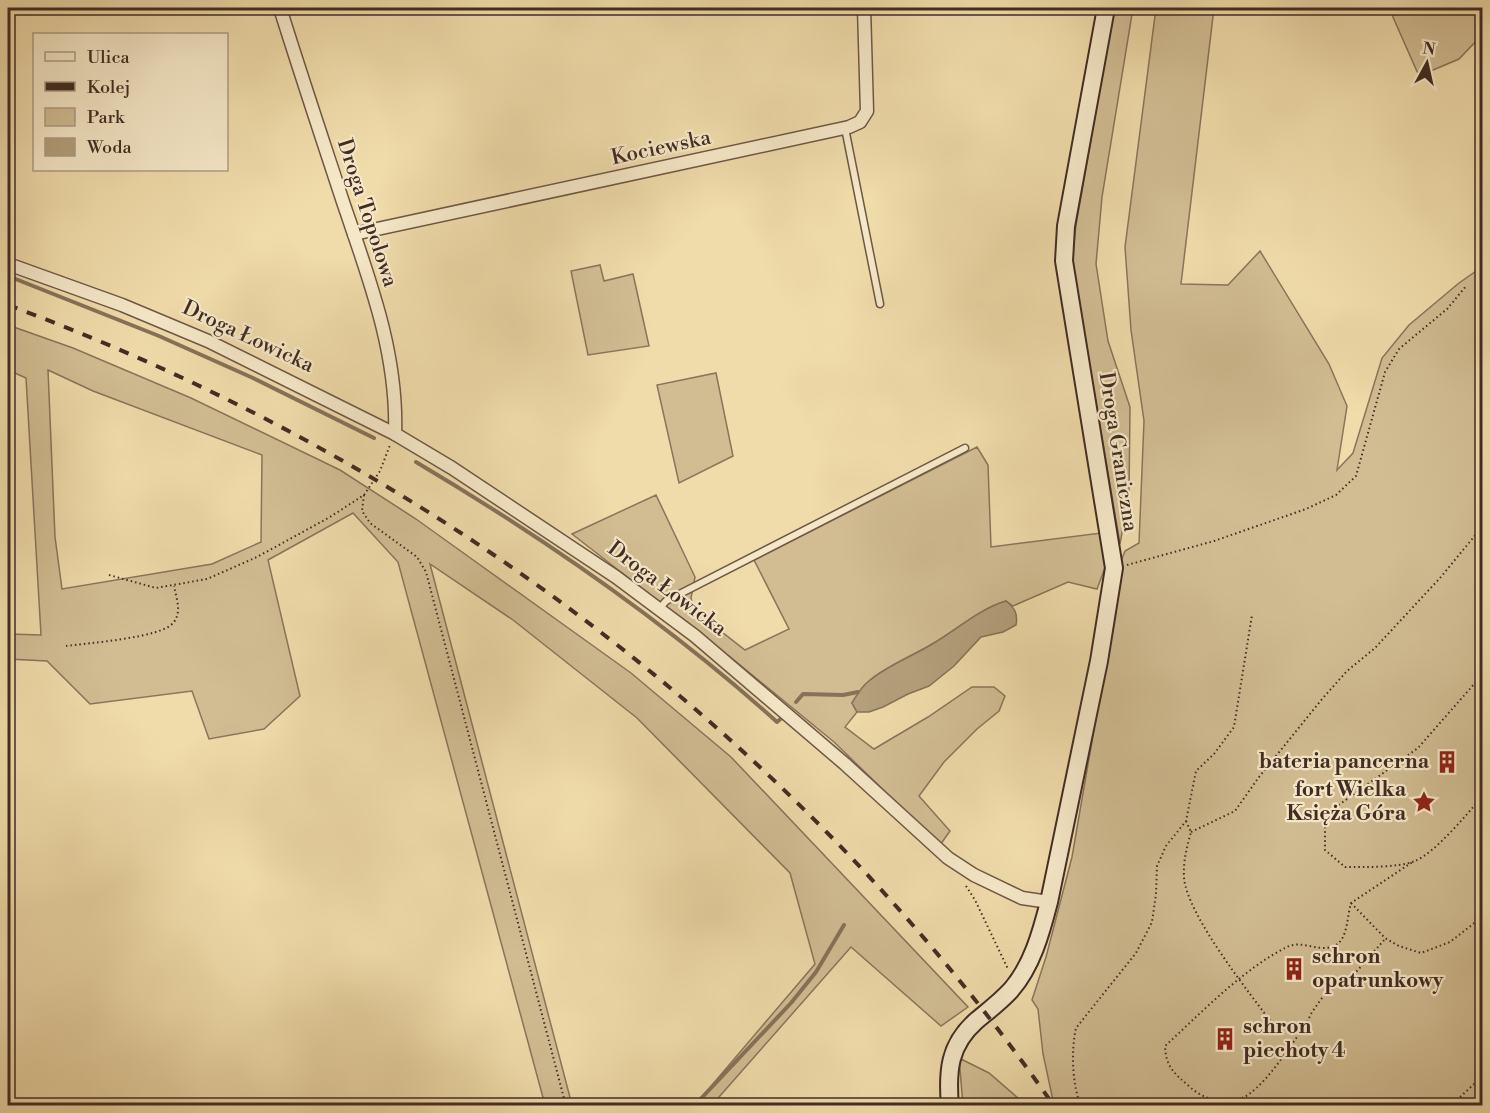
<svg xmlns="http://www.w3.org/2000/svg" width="1490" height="1113" viewBox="0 0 1490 1113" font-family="'Libre Bodoni',serif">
<rect width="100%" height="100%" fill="#f0dbaa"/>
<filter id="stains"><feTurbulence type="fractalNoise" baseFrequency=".00333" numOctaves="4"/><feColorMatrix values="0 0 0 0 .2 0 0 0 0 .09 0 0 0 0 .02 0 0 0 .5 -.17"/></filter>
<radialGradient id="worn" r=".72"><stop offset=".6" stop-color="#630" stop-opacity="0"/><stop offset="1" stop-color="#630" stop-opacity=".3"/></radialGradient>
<!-- green -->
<g fill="#d2bd93" stroke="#8a745c" stroke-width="1.5" fill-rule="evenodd">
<path d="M1114,8H1133L1102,197L1096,264L1108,341L1130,407L1129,493L1120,544L1072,261L1076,225Z"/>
<path d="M1156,8H1214L1181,284L1228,285L1260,251L1329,364L1347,406L1337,470L1353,453L1382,358L1409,325L1459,283L1482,267V1105H1054L1043,1054L1038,1009L1032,1000L1046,957L1072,857L1101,689L1110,589L1125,551L1139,543L1144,421L1131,330L1125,247Z"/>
<path d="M1389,8H1482V35L1459,59L1419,76Z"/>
<path d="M600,265L604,281L633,274L649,346L588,355L571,271Z"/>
<path d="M8,325L73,348L191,398L340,470L416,519L631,673L731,757L968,1007L941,1026L851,947L712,1105H695L815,964L790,873L637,718L513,620L430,564L572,1105H545L398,562L353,513L268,560L300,696L264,729L209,739L192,691L90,704L47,661L8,659V634L41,635L26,378L8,370ZM48,370L93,391L262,455L261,542L212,564L62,589L55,537Z"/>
<path d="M716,373L733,456L679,483L657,385Z"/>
<path d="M977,447L988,465L991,547L1101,533L1106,565L1097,589L1068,582L1013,606L1006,601C979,609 958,629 934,643C913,656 888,665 869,681C861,687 857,695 852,703L857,712L845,727L874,749L928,717L972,687H994L1005,696L999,711L977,729L944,762L919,796L950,831L940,845L834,742L729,656L572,534L656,495L695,577L691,598L694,610L745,650L789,629L754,560Z"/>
<path d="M959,1058L989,1073L1026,1105H963Z"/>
</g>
<!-- water -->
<path fill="#b4a07c" stroke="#867259" stroke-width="1.5" d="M1006,601C1015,608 1018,614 1016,625L1003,632L981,637L954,666L929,686L908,694L883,707L869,712H857L852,703C857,695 861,687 869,681C888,665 913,656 934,643C958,629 979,609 1006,601Z"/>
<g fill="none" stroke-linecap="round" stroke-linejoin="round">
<!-- stream -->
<g stroke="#867259" stroke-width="4">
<path d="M8,276L159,336L253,378L374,438"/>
<path d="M416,462C544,538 666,622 777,722L784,716"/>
<path d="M796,702L803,694L843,695L858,692"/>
<path d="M694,1106L791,1003L816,972L844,925"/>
</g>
<!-- lane casing -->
<g stroke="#6d5846" stroke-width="9">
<g id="lane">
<path d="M845,128L880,304"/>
<path d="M659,609L666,601L965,448"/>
</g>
</g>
<!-- street casing -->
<g stroke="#6d5846" stroke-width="15">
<g id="street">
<path d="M280,8C300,72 321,135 342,199C368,276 398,352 395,434"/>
<path d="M354,234L849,127L860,122L867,111L864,8"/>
<path d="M8,264L122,305L208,341L395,434L452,468L616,577L695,636L845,764L948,858L974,875L1022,898L1049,902"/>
</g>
</g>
<!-- secondary casing -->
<g stroke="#412c24" stroke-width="20">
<path id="secondary" d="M950,1106C947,1071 949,1045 976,1021C988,1011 1000,1002 1011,990C1032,966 1041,933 1049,902L1099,661L1114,568L1064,261L1066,226L1106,8"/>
</g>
<!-- path -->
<g stroke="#412c24" stroke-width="2" stroke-dasharray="1.5 3" stroke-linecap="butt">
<path d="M364,495L362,511L370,523L417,557L426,572L566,1106"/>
<path d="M1127,565L1214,541L1306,509L1336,495L1356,476L1385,372L1399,349L1447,309L1467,285"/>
<path d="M109,575L156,588L207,579L257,557L330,517L364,495L380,471L390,445"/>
<path d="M66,646C87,643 163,638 174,622C182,611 176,597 174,586"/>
<path d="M1482,675L1418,748L1336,807L1325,828V850L1345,867C1363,867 1398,868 1415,861C1436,852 1466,815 1482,797"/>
<path d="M1186,821L1191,832C1187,847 1183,861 1184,877C1186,914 1251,995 1275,1027L1305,1026C1290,1046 1269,1080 1249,1094C1231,1107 1205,1101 1190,1087C1175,1074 1166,1068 1165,1046C1201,1013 1243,969 1287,947C1302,939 1320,954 1336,945C1348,938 1347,916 1351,903L1414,861"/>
<path d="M1191,832L1235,811L1259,777L1322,699L1347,671L1375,648L1440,578L1482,527"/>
<path d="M966,886L975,900L1008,969"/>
<path d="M1351,903L1385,938L1399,946L1421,953L1450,942L1482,917"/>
<path d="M1305,1026L1312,1012L1322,998L1336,984L1357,971L1385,939"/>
<path d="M1081,1106C1072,1085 1071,1050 1076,1028L1136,953L1152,922L1156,894L1157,866L1166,846L1186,821L1196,771L1214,754L1234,727L1252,615"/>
<path d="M1450,1106L1482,1077"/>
</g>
<!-- lane -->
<use href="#lane" stroke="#f5e8c8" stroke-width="6"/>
<!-- street -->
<use href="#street" stroke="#f5e8c8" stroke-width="12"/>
<!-- secondary -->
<use href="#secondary" stroke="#f5e8c8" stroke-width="16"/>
<!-- rail -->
<path stroke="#412c24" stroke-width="4" stroke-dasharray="10 10" stroke-linecap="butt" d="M8,305C427,460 798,738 1054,1106"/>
</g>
<!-- icons -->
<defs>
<g id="building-bare" transform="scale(1.8)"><path d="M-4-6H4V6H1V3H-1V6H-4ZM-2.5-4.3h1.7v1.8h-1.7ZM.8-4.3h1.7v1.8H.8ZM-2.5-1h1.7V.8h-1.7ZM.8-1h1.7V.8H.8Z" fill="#8f2418" stroke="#f5e8c8" stroke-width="2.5" paint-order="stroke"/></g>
<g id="sight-bare" transform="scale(1.8)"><path d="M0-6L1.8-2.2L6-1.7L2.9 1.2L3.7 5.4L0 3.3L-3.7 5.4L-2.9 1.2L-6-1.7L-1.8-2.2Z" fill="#8f2418" stroke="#f5e8c8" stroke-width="2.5" paint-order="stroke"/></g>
</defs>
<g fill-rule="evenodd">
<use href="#building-bare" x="1447" y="762"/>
<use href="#sight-bare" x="1424" y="802"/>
<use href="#building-bare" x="1294" y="969"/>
<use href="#building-bare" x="1225" y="1039"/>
</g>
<g text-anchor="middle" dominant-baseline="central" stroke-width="4.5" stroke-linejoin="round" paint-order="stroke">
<!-- street labels -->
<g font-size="21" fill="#412c24" stroke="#f5e8c8">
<text transform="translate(661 148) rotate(-12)">Kociewska</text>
<text transform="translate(367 213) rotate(72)">Droga Topolowa</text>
<text transform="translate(248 337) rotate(25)">Droga Łowicka</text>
<text transform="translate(1118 452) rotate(81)">Droga Graniczna</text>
<text transform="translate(667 589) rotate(37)">Droga Łowicka</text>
</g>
<!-- poi labels -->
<g font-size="21" font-weight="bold" fill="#412c24" stroke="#f5e8c8" text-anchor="end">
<text x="1429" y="762">bateria pancerna</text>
<text x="1406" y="790">fort Wielka<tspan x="1406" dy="24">Księża Góra</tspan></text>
<text x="1312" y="957" text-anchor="start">schron<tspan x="1312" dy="24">opatrunkowy</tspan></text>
<text x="1243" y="1027" text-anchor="start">schron<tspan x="1243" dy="24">piechoty 4</tspan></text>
</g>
</g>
<!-- margin -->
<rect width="1490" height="1113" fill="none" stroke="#f0dbaa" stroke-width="30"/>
<rect x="9" y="9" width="1472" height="1095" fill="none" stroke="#412c24" stroke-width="3"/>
<rect x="15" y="15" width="1460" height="1083" fill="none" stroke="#412c24" stroke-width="1.5"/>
<!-- legend -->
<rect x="33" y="33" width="195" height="138" fill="#f5e8c8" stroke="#ad9d86" stroke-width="1.5"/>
<rect x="45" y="52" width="30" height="9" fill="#f5e8c8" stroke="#ad9d86" stroke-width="1.5"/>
<text x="87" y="63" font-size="18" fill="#412c24">Ulica</text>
<rect x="45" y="82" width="30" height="9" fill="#412c24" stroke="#ad9d86" stroke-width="1.5"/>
<text x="87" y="93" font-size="18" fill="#412c24">Kolej</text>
<rect x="45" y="108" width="30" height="18" fill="#d2bd93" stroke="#ad9d86" stroke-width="1.5"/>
<text x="87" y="123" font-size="18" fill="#412c24">Park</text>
<rect x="45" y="138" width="30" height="18" fill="#b4a07c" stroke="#ad9d86" stroke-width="1.5"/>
<text x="87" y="153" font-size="18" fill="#412c24">Woda</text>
<!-- north arrow -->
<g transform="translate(1427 63) rotate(8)" stroke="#f5e8c8" stroke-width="4.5" paint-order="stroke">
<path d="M0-4.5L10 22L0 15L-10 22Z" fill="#412c24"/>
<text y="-9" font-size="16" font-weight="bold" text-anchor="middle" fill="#412c24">N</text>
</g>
<rect width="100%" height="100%" filter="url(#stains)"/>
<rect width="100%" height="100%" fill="url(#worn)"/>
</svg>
